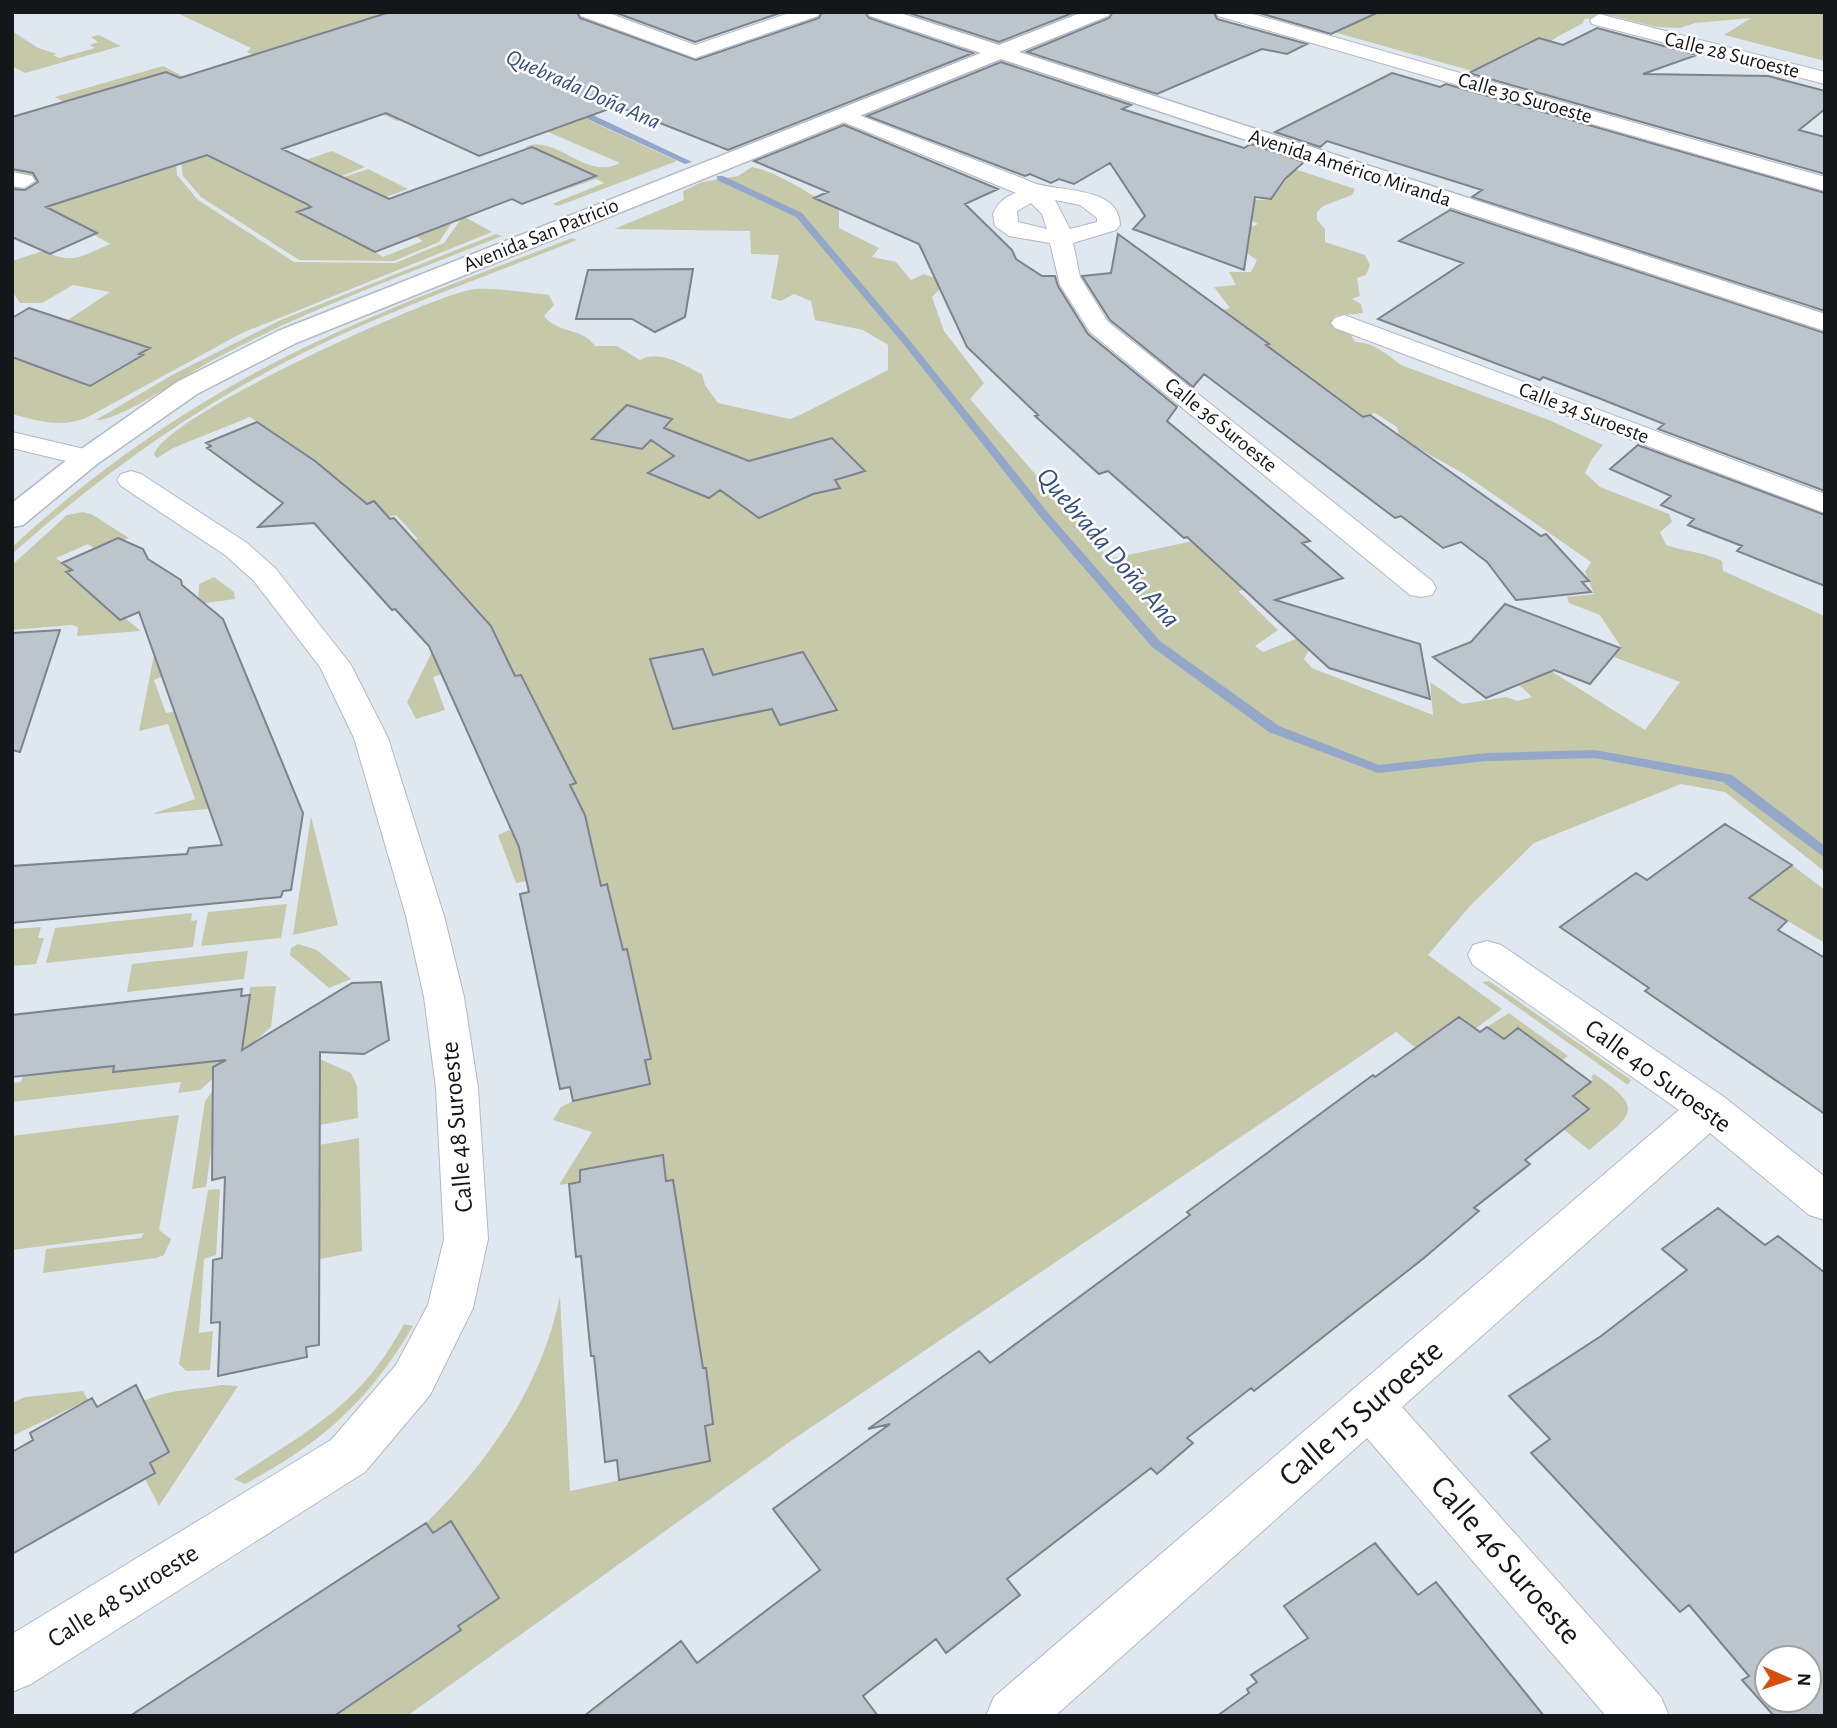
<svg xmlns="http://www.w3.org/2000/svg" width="1837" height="1728" font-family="'Alegreya Sans',sans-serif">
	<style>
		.green { fill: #c6c8aa }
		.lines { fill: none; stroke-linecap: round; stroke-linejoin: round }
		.stream { fill: #94a7c8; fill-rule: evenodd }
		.building { fill: #bcc4cd; stroke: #7c838c; stroke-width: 2; fill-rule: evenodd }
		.street-casing { stroke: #b1b9c2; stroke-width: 2 }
		.secondary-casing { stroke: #b1b9c2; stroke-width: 3 }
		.street { fill: #fff; fill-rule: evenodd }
		.secondary { fill: #fff; fill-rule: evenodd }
		.labels { text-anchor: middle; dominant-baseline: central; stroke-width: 5; stroke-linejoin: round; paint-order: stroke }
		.far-street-label { font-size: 21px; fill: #14171a; stroke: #fff }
		.far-water-label { font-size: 23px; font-style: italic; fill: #364f7d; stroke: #fff }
		.street-label { font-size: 26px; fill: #14171a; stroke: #fff }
		.water-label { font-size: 28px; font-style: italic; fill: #364f7d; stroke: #fff }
		.near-street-label { font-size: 32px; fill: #14171a; stroke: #fff }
	</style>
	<rect width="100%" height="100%" fill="#dfe8f1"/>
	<path class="green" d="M175,12H408L571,112L677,161L558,206L552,204L604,183L596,179L540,198L595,177L526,149L527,146C559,136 586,181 620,163L467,97L397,121L247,52L251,48Z
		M1263,12L1349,26L1380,12H1825V61L1724,35L1751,18L1695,23L1680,28L1656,27L1613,16L1584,19L1583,23L1557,37L1497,78Z
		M12,31L38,48L57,54L53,55L59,58L95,48L90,45L98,42L91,37L99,35L121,46L25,73L12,66Z
		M163,66L186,78L149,76L113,88L311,207L298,213L328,225L324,227L353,242L358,240L383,257L423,241L415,236L456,217L439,242L394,261L299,260L201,197L183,176L180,156L107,126L55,97Z
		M12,127L176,161L177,175L198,200L294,262L395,263L444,243L463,216L492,232L242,333L86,418C60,428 38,421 12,414V357L110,292L73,285L42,303H20L12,291V261L43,251C76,265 78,257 110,244L93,234L12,203V186L27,189L42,180L12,170Z
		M332,151L365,167L323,183L288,166Z
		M752,167C785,174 809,196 839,209V228L879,248L872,257L896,262L911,280L924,274L941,280L940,289L932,297L944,331L984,383L970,399L1109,559L1207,538L1257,586L1238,591L1278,630L1255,646L1263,652L1321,629L1304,659L1312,668L1433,715L1430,682L1462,704L1506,697L1518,701L1532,697L1518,684L1497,637L1645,730L1680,682L1614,657L1621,647L1600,615L1569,603L1567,597L1594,594L1585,572L1591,562L1464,474L1400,438L1397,427L1375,413L1362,417L1281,356L1245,354L1268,343L1238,321L1229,323L1218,311L1230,308L1214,287L1236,285L1229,272H1251L1257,260L1242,250L1248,244L1251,227L1258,224L1243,215L1245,201L1271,199L1295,169L1355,189L1352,195L1323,206L1317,212V220L1325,229V242L1365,255L1370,265L1366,275L1357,278L1360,296L1352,299L1361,304L1363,313L1335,316L1332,321L1348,331L1355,342C1375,343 1385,353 1401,365L1549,420L1603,445L1592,459L1585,473L1600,487L1669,514L1672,522L1660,532L1666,545C1686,552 1704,552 1722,561L1723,571L1825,616V872L1725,792L1681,784L1534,843L1470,906L1428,955L1502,1009L1475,1029L1459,1017L1416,1048L1396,1032L788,1443L407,1716H334L396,1666L400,1672L460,1630L458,1626L499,1598L451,1522L433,1533L426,1523C490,1460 542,1385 560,1296L570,1491L710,1461L705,1426L706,1368L697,1369L696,1320L688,1268L680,1269L673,1180L666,1181L663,1155L580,1170V1182L559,1185L592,1132L553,1120L561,1107L573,1101L650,1084L645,1060L651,1059L627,950L617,951L616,919L607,885L601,886L597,867L516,883L498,835L509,830L512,834L584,813L570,785L576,783L521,675L515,676L504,653L433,677L445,710L416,719L407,702L462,592L412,542L418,539L396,515L388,517L373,502L323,519L335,477L250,417L173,448L157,458L154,454C169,414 420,301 469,290C485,286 529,293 549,295L554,305L544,316C558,334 582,327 595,346H617L640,360C660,349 683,365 702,374L705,385L718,403L790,419L800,415L888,370V345L863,330L815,320L811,301L794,294L781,301L771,298L779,255L751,254L750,231L614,229L684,200L683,191L702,182L738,176Z
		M368,169L408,189L369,203L341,178Z
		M496,234L502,236C405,275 305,310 213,360C188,373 119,422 96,420L172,375L281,320Z
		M572,238L577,240C490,275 400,306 315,347C204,401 104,472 12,554V547C102,464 205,394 316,342C399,303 487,271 572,238Z
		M83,512L93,515L129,538L95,549L88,544L56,558L72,570L65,573L83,588L89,586L102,604L119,620L125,618L141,631L77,636L78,627L72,625L12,630V565L67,515Z
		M214,577L234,592L235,599L198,604L199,584Z
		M158,635L165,675L154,680L166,713L178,711L220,808L152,814L195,799L168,724L139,731Z
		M311,816L338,925L293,935Z
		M1792,865L1825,890V943L1749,898Z
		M287,904L281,938L201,946L208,912Z
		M192,913L191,921L197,920L193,947L46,963L55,928Z
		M41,927L38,938H44L36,964L12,966V929Z
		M298,944L317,950L351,979L329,988L290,955L291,948Z
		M248,951L244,979L127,992L132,964Z
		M1489,981L1631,1080L1628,1085L1482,982Z
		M276,986L271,1027L200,1090L178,1093L181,1082L12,1102V1083L21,1082L23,1076L114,1066L113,1072L186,1064L241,1052L250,987Z
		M1509,1013L1568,1056L1562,1061L1519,1028L1504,1039L1487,1027Z
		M304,1060H322L351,1073L357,1086L358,1118L320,1125V1071L215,1122L206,1187L192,1189L205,1101L222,1079Z
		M1594,1074C1648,1110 1631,1115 1589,1150L1563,1129L1589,1109L1573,1096L1593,1080L1591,1077Z
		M179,1115L159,1230L171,1239L164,1255L156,1258L43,1273L46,1249L141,1238L144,1233L12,1250V1136Z
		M359,1138L362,1251L320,1259L319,1145Z
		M220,1189L216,1255L204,1259L199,1333L213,1331L210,1370L186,1371L179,1364L208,1190Z
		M404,1324L413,1326C368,1402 323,1442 245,1484L234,1479C308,1431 361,1405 404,1324Z
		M222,1385L238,1386L159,1506L145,1479L154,1472L150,1463L169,1452L144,1401C169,1389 194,1390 222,1385Z
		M83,1391L88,1400L12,1436V1403L25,1397Z"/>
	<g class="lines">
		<path class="stream" d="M570,107H576L692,162L685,164L570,111Z
			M717,176H723L802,213L911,342L1049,514L1160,641L1279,726L1379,765L1487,753L1595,750L1727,774L1732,775L1825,846V858L1723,782L1595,758L1487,761L1378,773L1269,732L1152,647L1041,518L905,346L796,217L717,180Z"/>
	</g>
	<path class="building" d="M390,12H577L580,18L696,60L819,18L822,12H865L869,18L973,53L728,150L617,106L479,156L386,113L282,149L389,199L532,147L596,176L522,204L512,199L375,252L297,212L311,207L305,203L207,155L46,207L97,233L50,254L12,237V189L25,190L38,182L33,173L12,169V117L166,72L180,78Z
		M614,12H783L695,42Z
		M906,12H1075L999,42Z
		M1113,12H1214L1217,19L1307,44L1287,54L1262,49L1157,94L1027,52L1109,18Z
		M1256,12H1379L1331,34Z
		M1597,28L1697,55L1643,74L1768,76L1825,91V109L1799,130L1825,137V174L1469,73L1539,38L1563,45Z
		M1001,62L1131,105L1122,109L1244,148L1251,144L1304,162L1285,179L1271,199L1255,197L1244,270L1133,229L1145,216L1110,163L1074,184L1059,179L1051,183L1030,174L1025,176L867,116Z
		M1392,73L1440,87L1446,84L1825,193V311L1472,197L1482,190L1327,141L1320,147L1275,132Z
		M844,125L998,189L965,204L1012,250L1016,259L1042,276H1055L1058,286L1088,334L1177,407L1167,421L1310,541L1302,543L1343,578L1275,600L1420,644L1430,699L1329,668L1187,537L1184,538L1108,471L1099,474L1035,416L1038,415L967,347L919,244L814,198L828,192L754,161Z
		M1450,210L1825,333V491L1658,429L1664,424L1601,399L1543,377L1540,380L1378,319L1463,263L1399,241Z
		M1118,234L1269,344L1266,345L1363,417L1370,415L1541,536L1546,534L1589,581L1582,582L1591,592L1516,600L1487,562L1461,542L1443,548L1401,516L1395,518L1204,374L1193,387L1110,320L1082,276L1111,273Z
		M693,269L685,317L655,332L632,319H576L588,270Z
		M29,308L150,348L139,354L143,355L90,386L12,357V318Z
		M627,405L672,419L664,428L749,461L832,438L865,471L835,480L840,488L813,494L759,518L720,490L709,498L648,473L674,456L651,440L642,449L592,439Z
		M257,422L315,461L367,504L374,501L390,519L394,518L491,626L515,676L521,675L576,783L570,785L585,815L601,886L607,884L623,950L627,949L651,1059L645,1060L650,1084L573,1101L570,1087L560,1089L520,894L529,892L519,847L429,646L395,609L392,610L314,523L258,527L283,503L207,448L211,446L206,443Z
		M1638,445L1825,515V586L1737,551L1742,546L1688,525L1694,519L1661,505L1671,496L1610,469Z
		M118,538L143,549L148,559L181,580L182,585L223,619L303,813L291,890L283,891L281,897L12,923V866L187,854L189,848L222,845L139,612L120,620L66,572L72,570L62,563Z
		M1505,604L1620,648L1590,684L1554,670L1486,698L1433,657L1471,642Z
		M60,630L20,752L12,750V633Z
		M703,649L713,675L803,652L837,710L780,725L772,709L673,729L650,659Z
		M1725,824L1792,865L1749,898L1787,921L1778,930L1825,958V1114L1645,991L1649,988L1560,927L1636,873L1647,880Z
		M381,982L389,1040L364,1054L320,1052L319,1345L306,1347L307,1357L218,1376L220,1322L211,1323L213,1260L222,1258L225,1177L212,1180L213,1067L226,1060L113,1072L114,1066L12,1077V1015L242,989L241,996L250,995L242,1050L352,983Z
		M1459,1017L1480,1032L1487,1027L1504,1039L1518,1028L1591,1082L1573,1096L1589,1109L1525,1160L1530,1164L1474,1208L1479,1211L1424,1258L1254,1391L1251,1388L1187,1438L1193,1443L1157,1474L1151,1468L1007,1579L1020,1595L946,1653L936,1639L863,1696L878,1716H584L681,1641L697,1663L820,1570L773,1509L890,1424L868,1429L979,1351L990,1363L1190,1215L1187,1212L1373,1075L1375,1077Z
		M663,1155L666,1181L673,1180L703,1368H706L713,1424L705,1426L710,1461L619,1480L617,1460L605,1462L594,1356H591L581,1256L576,1257L569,1184L580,1182V1170Z
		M1718,1208L1765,1245L1778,1236L1825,1273V1716H1774L1742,1680L1749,1676L1689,1605L1680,1612L1531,1453L1550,1439L1509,1396L1601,1336L1687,1270L1662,1249ZM1767,1658H1809V1700H1767Z
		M136,1385L169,1452L150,1463L155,1473L12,1554V1452L33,1440L30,1433L92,1398L97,1407Z
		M451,1521L499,1598L458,1626L461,1630L334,1716H130L426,1523L433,1533Z
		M1375,1543L1418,1595L1436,1582L1544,1716H1217L1249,1693L1247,1689L1257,1682L1251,1675L1308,1638L1284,1606Z"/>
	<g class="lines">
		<defs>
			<path id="street" d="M579,12H606L695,45L792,12H820L818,16L695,58L581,16Z
				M1216,12H1246L1825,177V191L1218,16Z
				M1599,14L1825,72V84L1592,24L1590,20Z
				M843,109L1027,180C1049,194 1119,182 1120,225L1116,230L1073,243L1080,277L1108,322L1432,581L1436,588L1432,595L1421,597L1410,595L1090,332L1060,285L1050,243L1009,236L995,226L993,214C998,203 1004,197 1016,193L836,119L833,115L836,111ZM1055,200L1080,205L1097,218V222L1070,229ZM1031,203L1042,214L1047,229L1018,222L1017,211Z
				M12,172L32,176L35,181L24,188L12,186Z
				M1344,315L1825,494V513L1335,328L1331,323L1335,318Z
				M12,432L97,452L101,458L97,464L87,466L12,448Z
				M131,471L141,474L247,543L276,569L351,665L388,738L444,916L464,997L478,1088L488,1239L473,1308L430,1395L365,1472L31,1684L12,1692V1634L331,1440L396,1365L428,1305L444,1239L436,1088L424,997L406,916L354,738L320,667L254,581L225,555L121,486L117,480L121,474Z
				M1487,941L1501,945L1724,1097L1825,1177V1220L1809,1215L1710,1133L1402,1407L1661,1697L1669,1716H1606L1367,1438L1055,1716H986L994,1697L1679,1110L1473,965L1468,955L1473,945Z"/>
			<path id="secondary" d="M867,12H897L999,45L1083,12H1111L1108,16L1019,52L1825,314V331L1001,59L296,343L197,394L97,464L23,525L12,527V503L77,452L177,382L278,331L981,53L870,16Z"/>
		</defs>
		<use href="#street" class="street-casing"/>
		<use href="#secondary" class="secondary-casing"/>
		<use href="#street" class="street"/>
		<use href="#secondary" class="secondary"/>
	</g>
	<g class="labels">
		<g class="far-street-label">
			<text transform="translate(1732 55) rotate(14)">Calle 28 Suroeste</text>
			<text transform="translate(1525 98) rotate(16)">Calle 30 Suroeste</text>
			<text transform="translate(1350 168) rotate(18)">Avenida Américo Miranda</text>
			<text transform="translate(541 235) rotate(-22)">Avenida San Patricio</text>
			<text transform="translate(1584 413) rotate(21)">Calle 34 Suroeste</text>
			<text transform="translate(1221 425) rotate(39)">Calle 36 Suroeste</text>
		</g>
		<g class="far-water-label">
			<text transform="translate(583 90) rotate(24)">Quebrada Doña Ana</text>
		</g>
		<g class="street-label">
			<text transform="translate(1658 1076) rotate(36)">Calle 40 Suroeste</text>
			<text transform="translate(457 1127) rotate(-95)">Calle 48 Suroeste</text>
			<text transform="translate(123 1596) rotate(-32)">Calle 48 Suroeste</text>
		</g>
		<g class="water-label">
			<text transform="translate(1108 548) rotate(49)">Quebrada Doña Ana</text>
		</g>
		<g class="near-street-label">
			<text transform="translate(1361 1413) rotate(-41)">Calle 15 Suroeste</text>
			<text transform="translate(1506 1560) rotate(49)">Calle 46 Suroeste</text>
		</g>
	</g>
	<rect width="1837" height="1728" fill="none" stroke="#14171a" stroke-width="28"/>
	<g transform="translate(1788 1679) rotate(92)"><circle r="33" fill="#ffffff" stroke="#a1a2a3" stroke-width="2"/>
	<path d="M0-5L12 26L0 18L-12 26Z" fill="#d44f0e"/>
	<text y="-10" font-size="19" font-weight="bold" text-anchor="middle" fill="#14171a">N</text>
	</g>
</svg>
